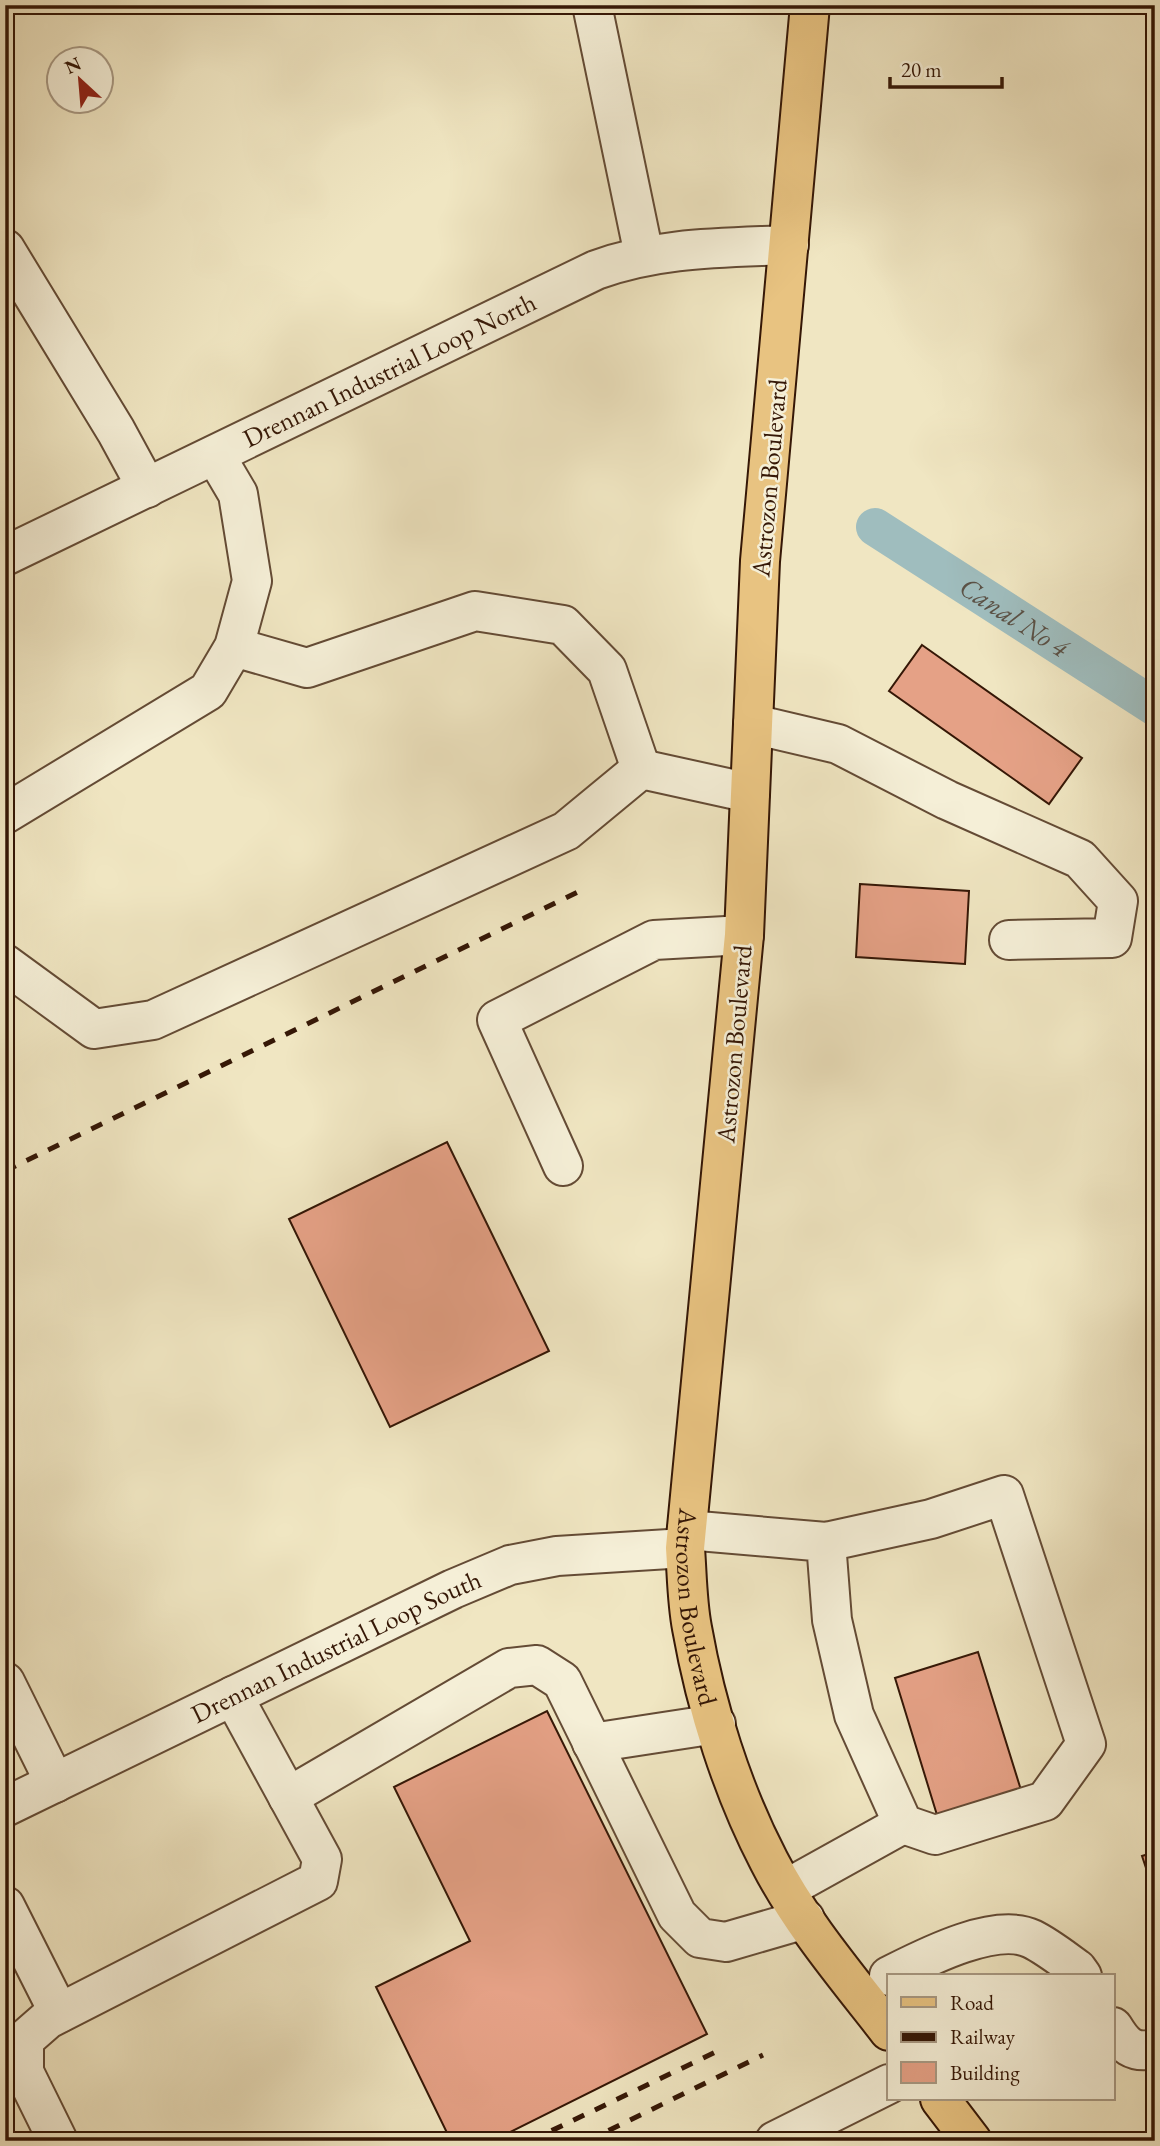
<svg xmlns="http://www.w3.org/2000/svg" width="1160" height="2146" font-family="'EB Garamond',serif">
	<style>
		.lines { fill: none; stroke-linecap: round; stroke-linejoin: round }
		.canal { stroke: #9fbdbe; stroke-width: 38 }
		.building { fill: #e5a186; stroke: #351706; stroke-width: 2 }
		.minor-casing { stroke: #644b35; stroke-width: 42 }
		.major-casing { stroke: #351706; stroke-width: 42 }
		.minor { stroke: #f5efd7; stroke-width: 38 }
		.major { stroke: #e8c381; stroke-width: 38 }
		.rail { stroke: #351706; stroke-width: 5; stroke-dasharray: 12 12; stroke-linecap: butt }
		.labels { text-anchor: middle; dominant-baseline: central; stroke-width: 5; stroke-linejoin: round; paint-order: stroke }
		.street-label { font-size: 26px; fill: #351706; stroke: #f5efd7 }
		.water-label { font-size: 28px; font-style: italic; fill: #5a5146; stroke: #f5efd7 }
	</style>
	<rect width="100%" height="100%" fill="#f0e6c2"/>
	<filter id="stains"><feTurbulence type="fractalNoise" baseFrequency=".00286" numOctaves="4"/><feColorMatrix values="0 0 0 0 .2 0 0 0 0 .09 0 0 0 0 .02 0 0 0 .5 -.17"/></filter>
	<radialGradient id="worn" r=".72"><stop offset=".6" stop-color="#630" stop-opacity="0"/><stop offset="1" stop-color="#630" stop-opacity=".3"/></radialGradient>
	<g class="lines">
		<path class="canal" id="s1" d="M875,527L1155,707"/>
	</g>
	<path class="building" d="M922,645L1082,758L1049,804L889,691Z
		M860,884L969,891L965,964L856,957Z
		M447,1142L549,1351L390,1427L289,1219Z
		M978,1652L1021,1790L937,1815L895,1678Z
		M547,1711L707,2034L492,2141H451L376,1987L470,1941L394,1787Z
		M1155,1852V1895L1142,1856Z"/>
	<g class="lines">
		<defs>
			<g id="minor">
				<path d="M592,5L644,255"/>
				<path d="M5,249L116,431L147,488"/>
				<path id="s2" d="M5,556L596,270C659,247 722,248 789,245"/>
				<path d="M234,647L307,668L475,611L563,625L607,670L641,769"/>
				<path d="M753,724L838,744L947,800L1080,859L1118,901L1112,938L1009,940"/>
				<path d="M5,814L208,691L234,647L252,581L238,494L215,455"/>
				<path d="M5,964L94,1029L153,1020L566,831L641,769L750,793"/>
				<path d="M563,1166L497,1020L654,940L744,935"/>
				<path d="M687,1530L826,1542L931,1519L1004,1495L1086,1744L1045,1801L935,1835L903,1824L854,1715L832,1620L826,1542"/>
				<path d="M5,1682L55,1783"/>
				<path d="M592,1743L716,1724"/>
				<path d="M288,1797L509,1668L537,1665L562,1681L677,1915L700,1938L726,1942L805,1919"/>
				<path id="s3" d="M5,1807L453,1589L510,1565L557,1556L685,1548"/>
				<path d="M786,1889L903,1824"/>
				<path d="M5,1906L59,2013"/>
				<path d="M889,1976C923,1959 995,1921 1032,1939C1048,1947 1063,1959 1077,1969L1082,1976"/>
				<path d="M1113,2027C1124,2045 1132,2054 1155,2049"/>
				<path d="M58,2141L24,2072V2040L48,2019L318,1881L322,1859L233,1696"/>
				<path d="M775,2141L889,2084"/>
			</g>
			<g id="major">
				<path id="s4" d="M810,5L760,561L744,935L685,1548C687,1575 687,1602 692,1628C706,1707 732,1790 769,1861C800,1922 847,1977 889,2031"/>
				<path d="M940,2099L972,2141"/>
			</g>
		</defs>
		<use href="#minor" class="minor-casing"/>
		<use href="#major" class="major-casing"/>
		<use href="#minor" class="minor"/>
		<use href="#major" class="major"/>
		<path class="rail" d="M5,1171L582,890
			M530,2141L722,2049
			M587,2141L763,2055"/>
	</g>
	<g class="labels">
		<g class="street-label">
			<text stroke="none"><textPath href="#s2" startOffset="427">Drennan Industrial Loop North</textPath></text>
			<text transform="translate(769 478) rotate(-85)">Astrozon Boulevard</text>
			<text transform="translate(734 1044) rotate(-85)">Astrozon Boulevard</text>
			<text stroke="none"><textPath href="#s4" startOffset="1608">Astrozon Boulevard</textPath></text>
			<text stroke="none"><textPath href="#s3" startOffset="368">Drennan Industrial Loop South</textPath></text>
		</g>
		<g class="water-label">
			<text stroke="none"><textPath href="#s1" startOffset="166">Canal No 4</textPath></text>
		</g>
	</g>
	<rect width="1160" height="2146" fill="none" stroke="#f0e6c2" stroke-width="28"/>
	<rect x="7" y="7" width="1146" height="2132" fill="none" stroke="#351706" stroke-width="3.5"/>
	<rect x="14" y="14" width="1132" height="2118" fill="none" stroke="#351706" stroke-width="2"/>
	<rect x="887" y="1974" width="228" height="126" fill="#f5efd7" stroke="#a89983" stroke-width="2"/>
	<rect x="901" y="1997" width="35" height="10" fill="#e8c381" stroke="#a89983" stroke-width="2"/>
	<text x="950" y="2010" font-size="21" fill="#351706">Road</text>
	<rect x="901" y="2032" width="35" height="10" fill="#351706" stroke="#a89983" stroke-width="2"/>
	<text x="950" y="2044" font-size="21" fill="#351706">Railway</text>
	<rect x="901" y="2062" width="35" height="21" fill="#e5a186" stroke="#a89983" stroke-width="2"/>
	<text x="950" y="2080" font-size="21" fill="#351706">Building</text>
	<g transform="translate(80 80) rotate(334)"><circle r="33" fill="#f5efd7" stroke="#a89983" stroke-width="2"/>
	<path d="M0-5L12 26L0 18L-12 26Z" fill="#8f2418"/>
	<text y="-10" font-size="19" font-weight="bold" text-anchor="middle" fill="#351706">N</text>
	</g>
	<path d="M890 77v10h112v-10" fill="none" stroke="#351706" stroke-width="3.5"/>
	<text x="901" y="77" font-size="21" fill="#351706" stroke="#f5efd7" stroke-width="5" paint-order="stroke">20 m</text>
	<rect width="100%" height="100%" filter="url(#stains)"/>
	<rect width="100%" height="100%" fill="url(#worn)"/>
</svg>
